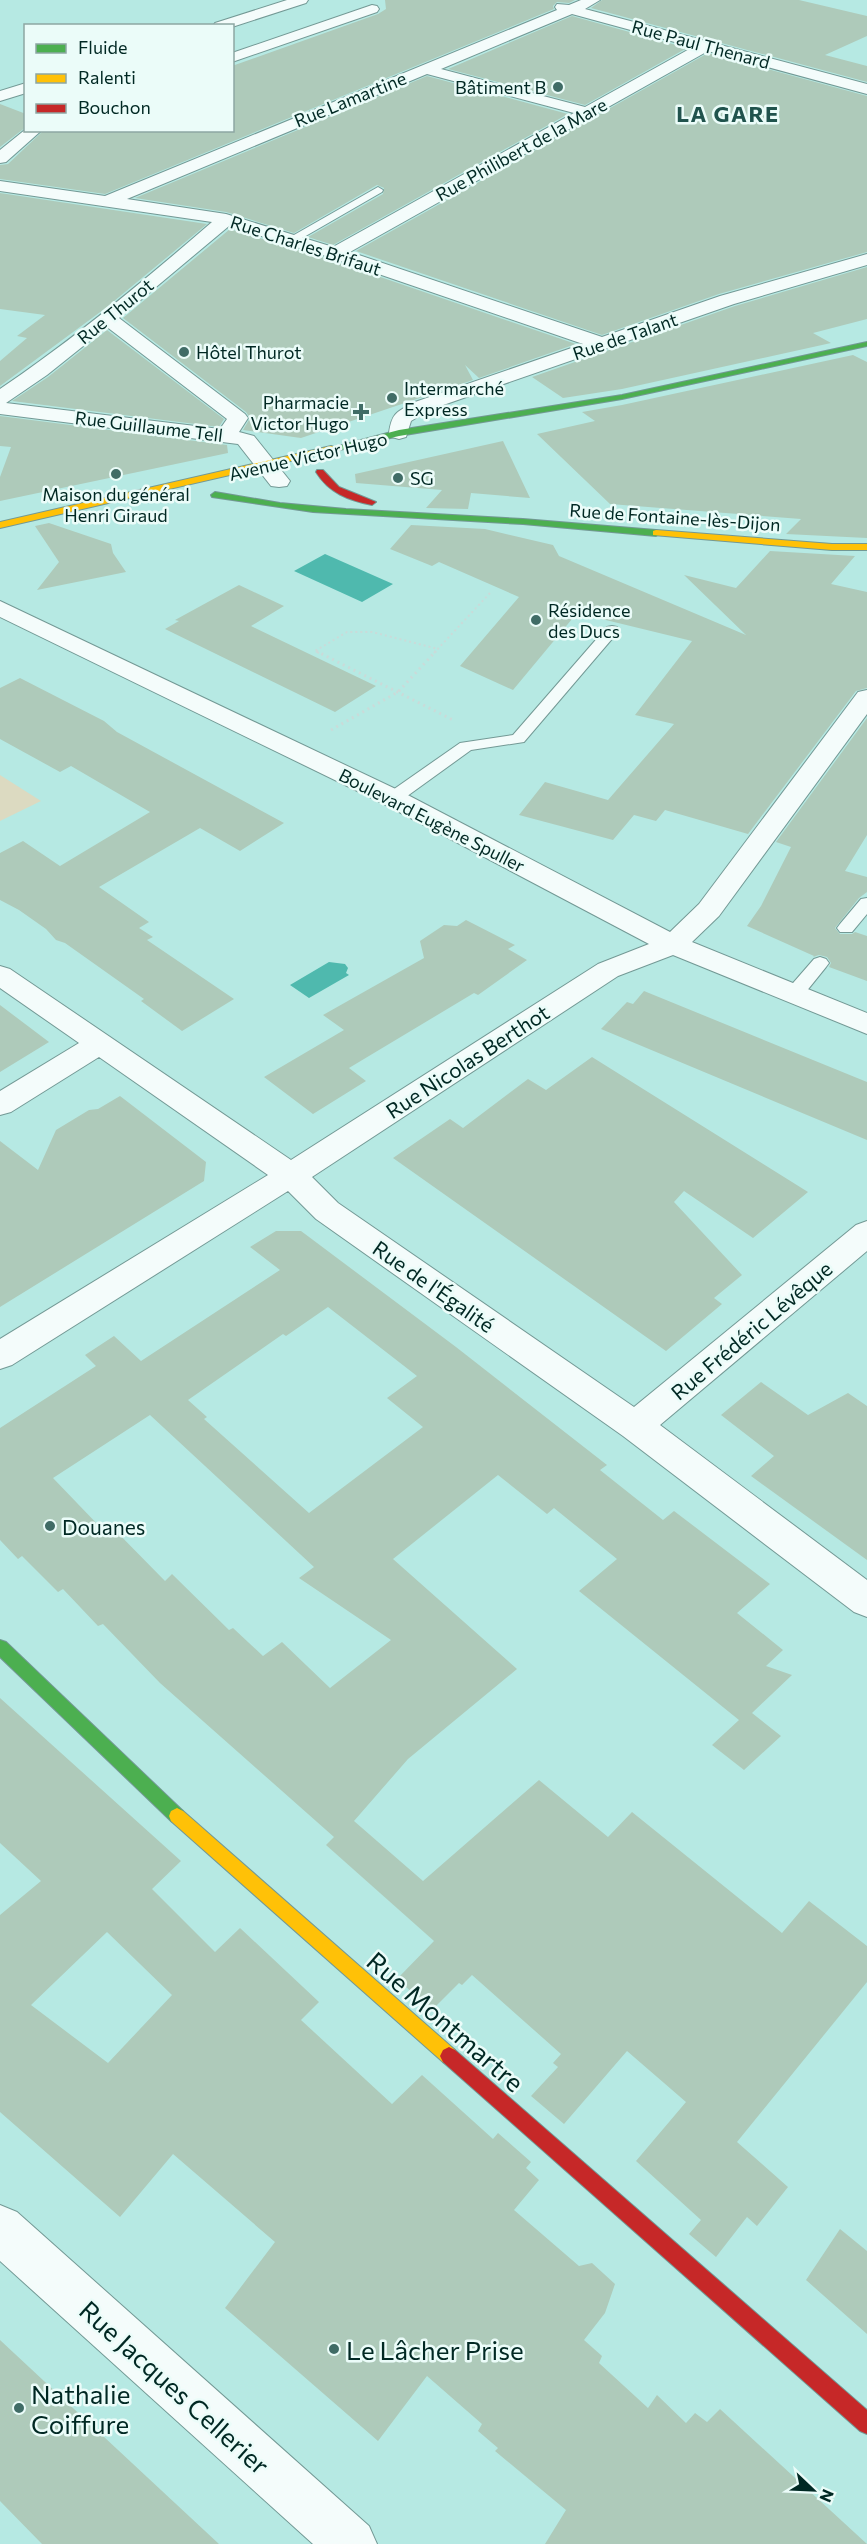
<svg xmlns="http://www.w3.org/2000/svg" width="867" height="2544" font-family="Commissioner,sans-serif">
	<style>
		.green { fill: #dcdac1 }
		.water { fill: #4fb9ae }
		.building { fill: #aecaba; fill-rule: evenodd }
		.lines { fill: none; stroke-linecap: round; stroke-linejoin: round }
		.lane-casing { stroke: #739995; stroke-width: 2 }
		.street-casing { stroke: #739995; stroke-width: 2 }
		.fast-casing { stroke: #739995; stroke-width: 2 }
		.slow-casing { stroke: #739995; stroke-width: 2 }
		.jam-casing { stroke: #739995; stroke-width: 2 }
		.path-far1 { stroke: #cadbd9; stroke-width: 2; stroke-dasharray: 2 3; stroke-linecap: butt }
		.path { stroke: #cadbd9; stroke-width: 3; stroke-dasharray: 2 4; stroke-linecap: butt }
		.lane { fill: #f4fcfb; fill-rule: evenodd }
		.street { fill: #f4fcfb; fill-rule: evenodd }
		.fast { fill: #4caf50; fill-rule: evenodd }
		.slow { fill: #ffc107; fill-rule: evenodd }
		.jam { fill: #c62828; fill-rule: evenodd }
		.poi-dot { fill: #406c66; stroke: #ebfcf9; stroke-width: 2 }
		.labels { text-anchor: middle; dominant-baseline: central; stroke-width: 5; stroke-linejoin: round; paint-order: stroke }
		.far-street-label { font-size: 18px; fill: #002823; stroke: #ebfcf9 }
		.far-poi-label { font-size: 18px; fill: #002823; stroke: #ebfcf9; text-anchor: start }
		.street-label { font-size: 21px; fill: #002823; stroke: #ebfcf9 }
		.poi-label { font-size: 21px; fill: #002823; stroke: #ebfcf9; text-anchor: start }
		.far-district-label { font-size: 22px; font-weight: bold; letter-spacing: 1.5px; fill: #20534d; stroke: #ebfcf9 }
		.near-street-label { font-size: 26px; fill: #002823; stroke: #ebfcf9 }
		.near-poi-label { font-size: 26px; fill: #002823; stroke: #ebfcf9; text-anchor: start }
	</style>
	<rect width="100%" height="100%" fill="#b6e9e3"/>
	<path class="green" d="M0,775L41,801L0,821Z"/>
	<path class="water" d="M325,554L393,584L362,602L294,571Z
		M329,962L345,964L348,968L346,973L349,975L309,998L290,985Z"/>
	<path class="building" d="M385,0H575L569,3L557,2L553,6L554,9L105,194L0,179V165L8,164L44,130H232V66L378,14L386,9Z
		M602,0H799L867,16V36L825,55L867,66V82L591,8Z
		M572,16L687,48L585,105L448,69Z
		M708,53L867,96V252L719,294L602,335L356,251Z
		M427,76L568,114L333,245L308,237L383,194L384,188L377,185L294,233L226,212L135,198Z
		M0,104L26,114V127L0,147Z
		M0,193L207,224L107,307L0,386V361L27,338L17,336L45,315L0,309Z
		M230,229L328,259L576,344L479,378L465,365L473,380L301,438L243,430L250,418L246,412L123,318Z
		M867,267V319L813,333L831,343L622,389L563,398L532,377L735,306Z
		M107,330L224,419L219,427L12,401L48,377Z
		M853,355L867,362V538L786,534L801,519L610,504L537,434L595,421L582,412L622,405Z
		M0,416L227,445L228,453L0,501V477L11,447L0,446Z
		M503,441L530,498L471,493L468,509L426,508L442,490L356,483L355,474Z
		M49,523L111,544L113,553L126,572L37,590L59,562L35,526Z
		M411,525L485,529L553,545L559,556L746,635L684,575L736,588L770,551L855,556L831,584L867,592V688L856,691L748,834L665,810L656,821L634,815L613,840L519,815L545,782L608,800L674,724L635,715L692,641L577,613L513,690L460,666L519,597L439,562L432,566L390,549Z
		M239,585L284,606L251,626L376,686L335,712L165,629L179,621L175,620Z
		M20,678L104,721L117,732L284,823L240,851L200,828L99,887L149,922L139,928L153,937L147,940L234,999L182,1031L141,1001L144,999L65,943L56,940L46,929L19,910L0,900V853L23,841L60,866L150,812L71,766L60,772L0,739V688Z
		M867,718V835L845,871L867,877V892L859,898L835,928L840,934H852L855,932L867,936V981L829,967L831,963L827,957L819,955L813,957L814,956L747,926L761,906L791,847L776,842Z
		M466,920L515,945L508,949L527,960L478,995L474,993L349,1068L366,1081L313,1114L264,1077L344,1030L323,1015L424,958L420,941L444,925L457,926Z
		M644,991L867,1082V1140L601,1029L627,1002L633,1004Z
		M0,1005L49,1042L0,1072Z
		M592,1057L808,1192L753,1238L684,1191L674,1202L742,1275L714,1298L722,1304L666,1351L393,1158L450,1119L463,1128L528,1079L546,1090Z
		M120,1096L206,1162L204,1181L0,1307V1141L38,1170L56,1130L89,1110L98,1109Z
		M276,1231H301L456,1347L607,1465L600,1470L663,1520L674,1511L770,1584L737,1613L783,1650L766,1666L792,1675L752,1713L781,1736L744,1770L712,1745L739,1720L579,1591L617,1559L554,1508L547,1514L498,1475L393,1559L517,1669L408,1759L354,1821L423,1881L539,1780L608,1837L632,1812L782,1933L809,1901L867,1946V1982L737,2142L788,2187L757,2226L747,2217L716,2257L689,2234L701,2220L636,2161L686,2102L627,2051L564,2124L531,2096L558,2067L553,2063L561,2054L472,1975L462,1985L459,1983L432,2010L397,1979L434,1941L326,1845L334,1837L160,1683L103,1624L98,1626L63,1589L58,1592L22,1556L18,1559L0,1540V1428L96,1366L85,1355L114,1336L141,1361L280,1270L250,1247ZM328,1307L417,1376L387,1398L423,1427L309,1513L204,1419L207,1417L188,1400L283,1334L286,1336ZM150,1415L314,1567L299,1578L391,1640L330,1688L282,1642L263,1656L233,1628L229,1630L172,1574L165,1581L109,1524L102,1529L53,1478Z
		M761,1382L808,1415L848,1393L867,1406V1560L751,1476L774,1456L721,1415Z
		M0,1698L181,1861L152,1889L215,1952L240,1928L319,2002L301,2020L392,2104L422,2075L493,2139L498,2133L531,2162L526,2168L539,2180L514,2210L579,2266L592,2263L615,2284L605,2313L584,2340L602,2356L599,2363L648,2408L657,2395L686,2423L695,2413L707,2422L720,2409L867,2544H545L566,2510L495,2451L498,2448L478,2431L482,2424L427,2376L378,2441L225,2308L275,2242L173,2154L120,2217L0,2112V1915L41,1881L0,1843ZM107,1932L172,1995L108,2063L31,2005Z
		M840,2229L867,2251V2334L806,2280Z
		M0,2340L147,2477L219,2544H42L0,2501Z"/>
	<g class="lines">
		<defs>
			<path id="lane" d="M378,187L383,190L382,192L297,241L293,242L287,239Z
				M612,626L617,627L619,630L617,633L524,742L471,750L399,802H387L385,798L387,794L460,743L513,735L607,627Z
				M867,898V914L852,932H840L837,928L840,924L861,899Z
				M820,957L826,959L829,963L826,967L801,998H787L785,994L787,990L814,959Z"/>
			<path id="street" d="M287,0H308L306,3L232,27L213,26L215,23Z
				M581,0H600L585,9L867,84V94L708,51L350,252L602,337L720,296L867,254V265L734,304L429,410L411,421L406,437L399,439L392,437L389,433C392,412 397,412 415,402L583,344L329,257L229,226L119,318L245,414L248,418L239,432L254,436L290,481L287,486L279,487L271,486L238,444L0,414V389C74,339 144,281 212,222L0,191V181L105,196L557,10L555,7L557,4L569,5ZM572,14L693,47L585,107L441,69ZM427,74L574,113L333,247L226,214L127,199ZM107,327L227,419L220,429L6,403L47,375Z
				M372,5L377,6L379,9L377,12L232,62V53Z
				M26,83V93L0,101V91Z
				M26,129L42,130L6,162L0,163V150Z
				M0,601L402,792L670,932L699,904L858,692L867,690V714L719,916L692,942L867,1013V1034L673,955L618,976L312,1177L338,1203L634,1407L856,1225L867,1221V1251L660,1425L867,1580V1617L854,1612L623,1436L316,1219L288,1191L12,1365L0,1369V1339L268,1175L99,1057L11,1112L0,1115V1091L79,1043L0,988V966L10,969L291,1160L598,964L649,944L384,804L0,617Z
				M0,2205L17,2212L369,2526L377,2544H313L0,2261Z"/>
			<path id="fast" d="M867,342V346L622,399L399,436L331,452L327,449L399,430L622,395Z
				M215,492L280,503L346,509L523,519L656,530L661,533L656,536L523,524L313,512L212,497L211,495Z
				M0,1640L6,1642L183,1811L185,1816L183,1821L177,1824L171,1821L0,1657Z"/>
			<path id="slow" d="M331,446L334,447V451L0,528V522Z
				M656,530L832,544H867V550H832L653,535V531Z
				M177,1808L183,1811L455,2050L458,2056L455,2062L449,2065L443,2062L171,1821L169,1816L171,1811Z"/>
			<path id="jam" d="M317,470H323L339,487L376,502L372,505C348,500 329,493 316,472Z
				M449,2047L455,2050L867,2410V2434L860,2431L443,2062L440,2056L443,2050Z"/>
		</defs>
		<use href="#lane" class="lane-casing"/>
		<use href="#street" class="street-casing"/>
		<use href="#fast" class="fast-casing"/>
		<use href="#slow" class="slow-casing"/>
		<use href="#jam" class="jam-casing"/>
		<path class="path-far1" d="M319,653L315,651L347,632H372L438,649
			M434,653L490,593"/>
		<path class="path" d="M316,651L453,720
			M331,730L398,692L436,651"/>
		<use href="#lane" class="lane"/>
		<use href="#street" class="street"/>
		<use href="#fast" class="fast"/>
		<use href="#slow" class="slow"/>
		<use href="#jam" class="jam"/>
	</g>
	<g class="poi-dot">
		<circle cx="558" cy="87" r="6"/>
		<circle cx="184" cy="352" r="6"/>
		<circle cx="392" cy="398" r="6"/>
		<path d="M358 403h6v6h6v6h-6v6h-6v-6h-6v-6h6z"/>
		<circle cx="116" cy="474" r="6"/>
		<circle cx="398" cy="478" r="6"/>
		<circle cx="536" cy="620" r="6"/>
		<circle cx="50" cy="1526" r="6"/>
		<circle cx="334" cy="2349" r="6"/>
		<circle cx="19" cy="2408" r="6"/>
	</g>
	<g class="labels">
		<g class="far-street-label">
			<text transform="translate(701 44) rotate(15)">Rue Paul Thenard</text>
			<text transform="translate(350 99) rotate(-22)">Rue Lamartine</text>
			<text transform="translate(521 149) rotate(-29)">Rue Philibert de la Mare</text>
			<text transform="translate(306 245) rotate(18)">Rue Charles Brifaut</text>
			<text transform="translate(115 311) rotate(-39)">Rue Thurot</text>
			<text transform="translate(625 336) rotate(-19)">Rue de Talant</text>
			<text transform="translate(149 426) rotate(7)">Rue Guillaume Tell</text>
			<text transform="translate(308 456) rotate(-13)">Avenue Victor Hugo</text>
			<text transform="translate(675 517) rotate(4)">Rue de Fontaine-lès-Dijon</text>
			<text transform="translate(432 820) rotate(27)">Boulevard Eugène Spuller</text>
		</g>
		<g class="far-poi-label">
			<text x="546" y="87" text-anchor="end">Bâtiment B</text>
			<text x="196" y="352">Hôtel Thurot</text>
			<text x="404" y="388">Intermarché<tspan x="404" dy="21">Express</tspan></text>
			<text x="349" y="402" text-anchor="end">Pharmacie<tspan x="349" dy="21">Victor Hugo</tspan></text>
			<text x="410" y="478">SG</text>
			<text x="116" y="494" text-anchor="middle">Maison du général<tspan x="116" dy="21">Henri Giraud</tspan></text>
			<text x="548" y="610">Résidence<tspan x="548" dy="21">des Ducs</tspan></text>
		</g>
		<g class="street-label">
			<text transform="translate(467 1061) rotate(-33)">Rue Nicolas Berthot</text>
			<text transform="translate(434 1286) rotate(35)">Rue de l'Égalité</text>
			<text transform="translate(751 1330) rotate(-40)">Rue Frédéric Lévêque</text>
		</g>
		<g class="poi-label">
			<text x="62" y="1526">Douanes</text>
		</g>
		<g class="far-district-label">
			<text x="728" y="113">LA GARE</text>
		</g>
		<g class="near-street-label">
			<text transform="translate(446 2021) rotate(41)">Rue Montmartre</text>
			<text transform="translate(175 2387) rotate(42)">Rue Jacques Cellerier</text>
		</g>
		<g class="near-poi-label">
			<text x="346" y="2349">Le Lâcher Prise</text>
			<text x="31" y="2393">Nathalie<tspan x="31" dy="30">Coiffure</tspan></text>
		</g>
	</g>
	<rect x="24" y="24" width="210" height="108" fill="#ebfcf9" stroke="#8da7a3" stroke-width="1.5"/>
	<rect x="36" y="44" width="30" height="9" fill="#4caf50" stroke="#8da7a3" stroke-width="1.5"/>
	<text x="78" y="54" font-size="18" fill="#002823">Fluide</text>
	<rect x="36" y="74" width="30" height="9" fill="#ffc107" stroke="#8da7a3" stroke-width="1.5"/>
	<text x="78" y="84" font-size="18" fill="#002823">Ralenti</text>
	<rect x="36" y="104" width="30" height="9" fill="#c62828" stroke="#8da7a3" stroke-width="1.5"/>
	<text x="78" y="114" font-size="18" fill="#002823">Bouchon</text>
	<g transform="translate(813 2490) rotate(113)" stroke="#ebfcf9" stroke-width="4.5" paint-order="stroke">
	<path d="M0-4.5L10 22L0 15L-10 22Z" fill="#002823"/>
	<text y="-9" font-size="16" font-weight="bold" text-anchor="middle" fill="#002823">N</text>
	</g>
</svg>
